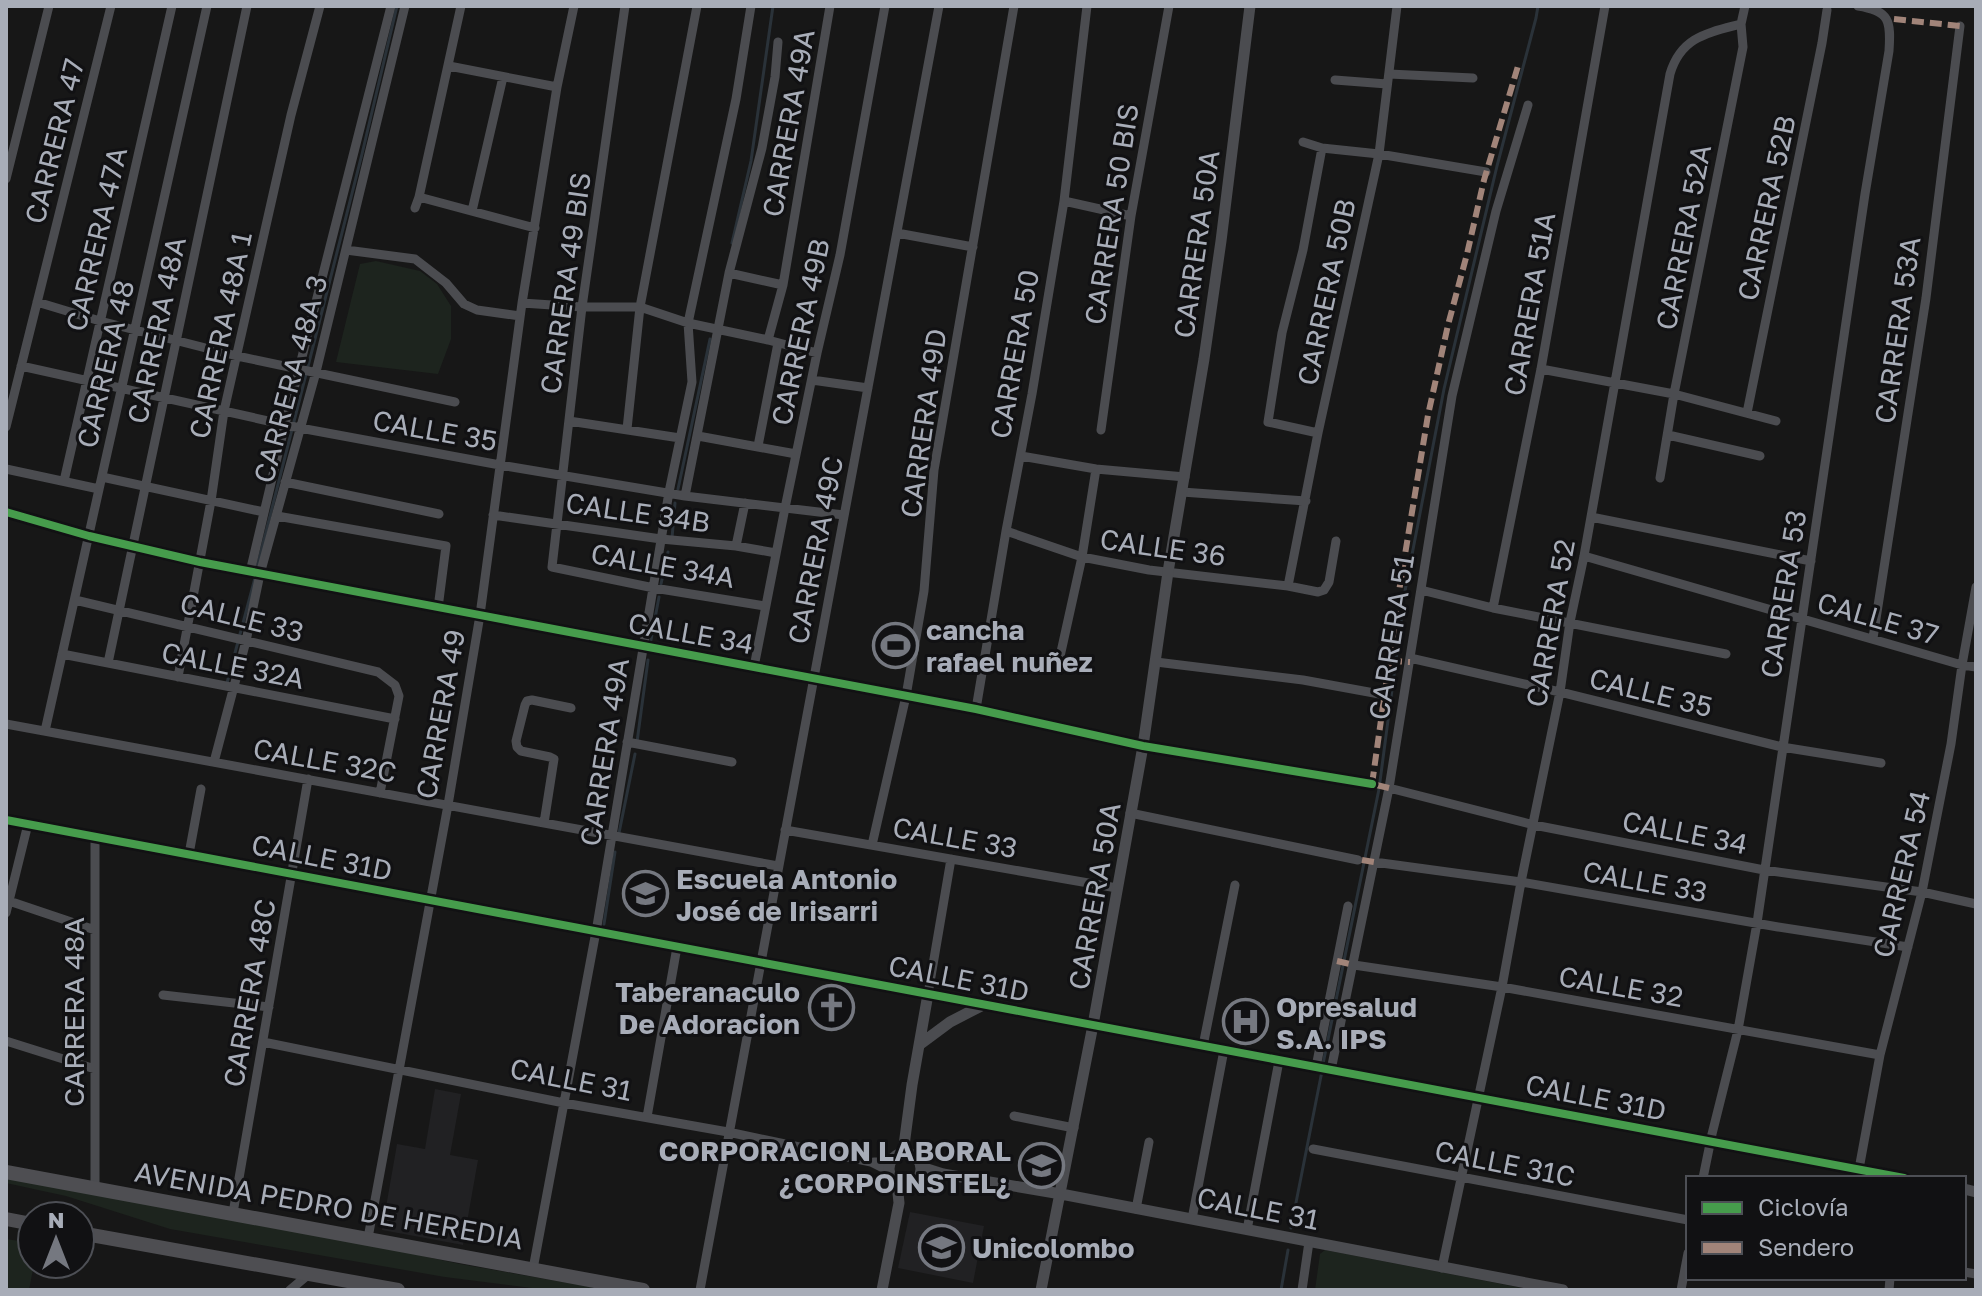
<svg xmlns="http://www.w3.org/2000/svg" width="1982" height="1296" font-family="'Golos Text',sans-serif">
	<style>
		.built { fill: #212123 }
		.green { fill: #1d241e }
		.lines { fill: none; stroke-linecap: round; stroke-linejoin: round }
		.stream { stroke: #2a3239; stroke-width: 3 }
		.minor { stroke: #4b4c50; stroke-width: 9 }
		.tertiary { stroke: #4b4c50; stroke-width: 11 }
		.trunk { stroke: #4e4e52; stroke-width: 14 }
		.quiet { stroke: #a18479; stroke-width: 6; stroke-dasharray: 12 6; stroke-linecap: butt }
		.cycleway-casing { stroke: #111113; stroke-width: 13 }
		.cycleway { stroke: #469c4c; stroke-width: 8 }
		.labels { text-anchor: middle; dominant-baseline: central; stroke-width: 6; stroke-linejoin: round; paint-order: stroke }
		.street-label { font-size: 28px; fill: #a8adb8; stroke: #111113 }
		.poi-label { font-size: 28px; font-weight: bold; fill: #a8adb8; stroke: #111113; text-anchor: start }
	</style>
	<rect width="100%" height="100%" fill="#171717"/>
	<path class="built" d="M435,1089L461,1094L450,1155L478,1160L463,1245L382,1230L397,1144L425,1149Z
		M910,1212L984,1226L973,1283L898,1268Z"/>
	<path class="green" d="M376,261L420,271L437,284L451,306V339L438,374L336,362L360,264Z
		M881,633L912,638L908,657L878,652Z
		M6,1177L357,1242L460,1264L608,1290H548L445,1277L170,1229L66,1196L6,1183Z
		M6,1239L32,1243V1264H34L29,1290H6Z
		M1325,1250L1533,1290H1315L1320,1254Z"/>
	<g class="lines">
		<path class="stream" d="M732,243L751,161L773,6
			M678,489L710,339
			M672,538L675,503
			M256,571L362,154L397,6
			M661,584L668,552
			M650,645L659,597
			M227,683L255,578
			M637,742L648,660
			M619,833L635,754
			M604,924L615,852
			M1323,1064L1379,789L1405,591L1444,389L1497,166L1536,18L1538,6
			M1291,1228L1322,1071
			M1281,1290L1288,1250"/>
		<path class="minor" d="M625,6L582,307L552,567L654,588L765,606
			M449,66L557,87
			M1389,74L1473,78
			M1335,80L1387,84
			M1303,142L1322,148L1379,154L1486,172
			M6,179L49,6
			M419,197L535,228
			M1064,201L1131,216
			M415,208L419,197L461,6
			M472,211L503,77
			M897,233L973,247
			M346,250L415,259L446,283L464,304L477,310L520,316
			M729,273L783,285
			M37,302L100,321L237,356L455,402
			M522,303L582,307H640L688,323L768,340L817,353
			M768,340L783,285L830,6
			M21,366L300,428L500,465L685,496L844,515
			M1541,369L1674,394L1776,421
			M812,380L868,388
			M1747,413L1822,43L1827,10
			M569,421L680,438
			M6,427L111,6
			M627,429L640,307L697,6
			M1101,430L1131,216L1169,6
			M1318,433L1268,422L1282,333L1303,250L1322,148
			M1668,435L1760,456
			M698,436L796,454
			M758,446L778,343
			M1021,456L1096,469L1185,477
			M6,469L99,489
			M102,477L264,512
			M1660,478L1674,394L1743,47L1741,24L1745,6
			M64,481L172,6
			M285,482L439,514
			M1182,492L1306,501
			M685,496L729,273L762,148L775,77L778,42
			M6,512L89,536L200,562L976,709L1143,746L1372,784
			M493,515L661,539L736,546L776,553
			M277,516L446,546L438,608
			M1591,517L1811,561
			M1006,531L1082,557L1149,570L1288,586L1318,592L1324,590L1329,582L1336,541
			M736,546L745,503
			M1584,556L1962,665L1976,667
			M250,572L285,424L391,6
			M1288,586L1318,433L1379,154L1397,6
			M1421,590L1493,608L1726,654
			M75,600L378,672L395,685L399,696L380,793
			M1493,608L1541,369L1605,6
			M1873,638L1926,298L1960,26
			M62,654L395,719
			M1410,658L1560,692L1782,747L1881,763
			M1156,662L1303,680L1385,695
			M108,663L247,6
			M754,667L785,508L817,353L840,255L885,6
			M1057,670L1082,557L1096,469
			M178,677L211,501L224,411L291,115L320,6
			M976,709L1006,531L1032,394L1064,201L1087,6
			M6,724L778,866
			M45,731L207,6
			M627,742L732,762
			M214,762L246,641L260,574L316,372L405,6
			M1389,788L1534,825L1764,870L1922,892L1976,904
			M1130,813L1358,860
			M544,823L554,759L550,757L521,751L517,747L516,741L525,705L527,701L532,700L571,708
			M785,830L1117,888
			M872,845L906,696L924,591L934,470L1014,6
			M189,854L201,789
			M1374,862L1521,882L1778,927L1908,947
			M6,900L95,930
			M6,913L28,824
			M1354,965L1502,987L1880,1055
			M928,994L951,859
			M163,995L269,1007
			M6,1041L95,1069
			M263,1042L564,1103L728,1132L871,1162L889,1171
			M1203,1046L1235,885
			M1316,1067L1348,906
			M1331,1070L1389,788L1452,396L1496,211L1528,105
			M1014,1116L1074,1128
			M647,1117L677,947
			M1313,1149L1688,1220
			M874,1162H891
			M1859,1169L1880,1055L1922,892L1951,744L1962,665L1976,587
			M1703,1178L1712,1134L1738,1030L1757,923L1865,194L1889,51C1891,21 1890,11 1858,6
			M95,1188V837
			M1136,1209L1149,1142
			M233,1213L308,779
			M1192,1219L1224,1050
			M1247,1230L1279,1061
			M368,1238L448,805L480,615L522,303L557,87L574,6
			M1442,1268L1502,987L1521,882L1560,692L1570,622L1584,556L1670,74C1681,37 1707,33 1741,24
			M533,1269L597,926L669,492L692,382L688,323L736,99L751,6
			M1964,1272L1976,1274
			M290,1290L309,1274
			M700,1290L939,6
			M1302,1290L1309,1242
			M1681,1290L1688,1253
			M1889,1290L1890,1278"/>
		<path class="tertiary" d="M6,820L1904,1178
			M919,1045L950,1022L983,1005
			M903,1153L912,1085L928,994
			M889 1169a16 16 0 1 1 32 0a16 16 0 1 1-32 0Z
			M921,1167L943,1174L1061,1194L1563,1290
			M1964,1189L1976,1192
			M882,1290L899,1203L897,1183
			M1041,1290L1093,1025L1143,746L1168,572L1204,359L1221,241L1250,6"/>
		<path class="trunk" d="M6,1172L643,1290
			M6,1219L32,1224
			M80,1233L398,1290"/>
		<path class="quiet" d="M1894,19L1960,26
			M1390,661L1410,662
			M1389,788L1372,784L1400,585L1428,415L1448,325L1467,254L1484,180L1518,66
			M1362,860L1374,862
			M1337,961L1354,965"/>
		<defs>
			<path id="cycleway" d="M6,512L89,536L200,562L976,709L1143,746L1372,784
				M6,820L1904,1178"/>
		</defs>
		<use href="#cycleway" class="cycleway-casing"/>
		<use href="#cycleway" class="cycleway"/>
	</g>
	<defs>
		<symbol id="stadium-ring" viewBox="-11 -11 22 22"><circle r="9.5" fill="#111113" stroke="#757880" stroke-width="1.5"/><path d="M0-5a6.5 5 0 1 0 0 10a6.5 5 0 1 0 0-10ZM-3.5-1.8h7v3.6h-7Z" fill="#757880"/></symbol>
		<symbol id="school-ring" viewBox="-11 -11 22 22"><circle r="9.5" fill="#111113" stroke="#757880" stroke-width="1.5"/><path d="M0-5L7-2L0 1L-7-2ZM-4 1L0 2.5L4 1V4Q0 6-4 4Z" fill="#757880"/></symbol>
		<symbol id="church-ring" viewBox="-11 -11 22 22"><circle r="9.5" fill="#111113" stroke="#757880" stroke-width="1.5"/><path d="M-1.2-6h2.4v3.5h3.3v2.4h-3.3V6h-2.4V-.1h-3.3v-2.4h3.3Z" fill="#757880"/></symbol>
		<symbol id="hospital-ring" viewBox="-11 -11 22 22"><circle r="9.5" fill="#111113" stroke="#757880" stroke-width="1.5"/><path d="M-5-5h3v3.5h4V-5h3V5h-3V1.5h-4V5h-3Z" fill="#757880"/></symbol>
		<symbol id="university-ring" viewBox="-11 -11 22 22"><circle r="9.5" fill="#111113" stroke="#757880" stroke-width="1.5"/><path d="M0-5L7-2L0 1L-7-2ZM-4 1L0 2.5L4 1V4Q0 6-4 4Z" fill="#757880"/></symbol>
	</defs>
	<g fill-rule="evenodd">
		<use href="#stadium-ring" x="870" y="620" width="51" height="51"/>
		<use href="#school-ring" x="620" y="868" width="51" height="51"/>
		<use href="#church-ring" x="806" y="982" width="51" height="51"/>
		<use href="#hospital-ring" x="1220" y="996" width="51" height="51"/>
		<use href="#school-ring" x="1016" y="1140" width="51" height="51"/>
		<use href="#university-ring" x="916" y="1222" width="51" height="51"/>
	</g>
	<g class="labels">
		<g class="street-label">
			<text transform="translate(788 123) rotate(-80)">CARRERA 49A</text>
			<text transform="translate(54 141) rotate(-76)">CARRERA 47</text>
			<text transform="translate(1766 208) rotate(-78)">CARRERA 52B</text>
			<text transform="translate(1111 214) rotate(-81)">CARRERA 50 BIS</text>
			<text transform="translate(1683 237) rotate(-79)">CARRERA 52A</text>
			<text transform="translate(96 239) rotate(-77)">CARRERA 47A</text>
			<text transform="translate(1196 244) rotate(-82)">CARRERA 50A</text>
			<text transform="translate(565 283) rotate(-82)">CARRERA 49 BIS</text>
			<text transform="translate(1326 292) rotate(-78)">CARRERA 50B</text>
			<text transform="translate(1529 304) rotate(-80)">CARRERA 51A</text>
			<text transform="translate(156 330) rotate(-78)">CARRERA 48A</text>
			<text transform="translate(1897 330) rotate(-82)">CARRERA 53A</text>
			<text transform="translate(800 332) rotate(-78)">CARRERA 49B</text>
			<text transform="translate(220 335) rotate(-78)">CARRERA 48A 1</text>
			<text transform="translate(1014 354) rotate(-80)">CARRERA 50</text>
			<text transform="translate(105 364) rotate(-77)">CARRERA 48</text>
			<text transform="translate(290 379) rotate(-75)">CARRERA 48A 3</text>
			<text transform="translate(923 423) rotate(-82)">CARRERA 49D</text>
			<text transform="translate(435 430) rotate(10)">CALLE 35</text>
			<text transform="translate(638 512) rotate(8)">CALLE 34B</text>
			<text transform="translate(1163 547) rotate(8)">CALLE 36</text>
			<text transform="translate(815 550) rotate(-79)">CARRERA 49C</text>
			<text transform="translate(663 565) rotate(10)">CALLE 34A</text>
			<text transform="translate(1783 594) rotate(-81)">CARRERA 53</text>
			<text transform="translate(242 617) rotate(14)">CALLE 33</text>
			<text transform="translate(1878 618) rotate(16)">CALLE 37</text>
			<text transform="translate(1550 623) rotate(-80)">CARRERA 52</text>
			<text transform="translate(691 633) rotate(10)">CALLE 34</text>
			<text transform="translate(1391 637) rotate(-81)">CARRERA 51</text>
			<text transform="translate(233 665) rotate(11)">CALLE 32A</text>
			<text transform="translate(1651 692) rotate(14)">CALLE 35</text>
			<text transform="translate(440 714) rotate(-80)">CARRERA 49</text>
			<text transform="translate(604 752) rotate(-81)">CARRERA 49A</text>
			<text transform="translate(325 760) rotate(10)">CALLE 32C</text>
			<text transform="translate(1685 832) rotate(11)">CALLE 34</text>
			<text transform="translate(955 837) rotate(10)">CALLE 33</text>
			<text transform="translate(322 857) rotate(11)">CALLE 31D</text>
			<text transform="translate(1901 874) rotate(-77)">CARRERA 54</text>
			<text transform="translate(1645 881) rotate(10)">CALLE 33</text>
			<text transform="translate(1094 896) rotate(-80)">CARRERA 50A</text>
			<text transform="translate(959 978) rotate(11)">CALLE 31D</text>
			<text transform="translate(1621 986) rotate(10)">CALLE 32</text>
			<text transform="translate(249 993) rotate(-80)">CARRERA 48C</text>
			<text transform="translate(73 1012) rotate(-90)">CARRERA 48A</text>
			<text transform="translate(571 1079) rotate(11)">CALLE 31</text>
			<text transform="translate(1596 1097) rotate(11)">CALLE 31D</text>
			<text transform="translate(1505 1163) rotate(11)">CALLE 31C</text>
			<text transform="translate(329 1205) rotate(10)">AVENIDA PEDRO DE HEREDIA</text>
			<text transform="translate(1258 1208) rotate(11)">CALLE 31</text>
		</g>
		<g class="poi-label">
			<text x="926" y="629">cancha<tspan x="926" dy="32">rafael nuñez</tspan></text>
			<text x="676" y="878">Escuela Antonio<tspan x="676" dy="32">José de Irisarri</tspan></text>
			<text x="800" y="991" text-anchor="end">Taberanaculo<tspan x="800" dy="32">De Adoracion</tspan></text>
			<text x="1276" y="1006">Opresalud<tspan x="1276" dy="32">S.A. IPS</tspan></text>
			<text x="1011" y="1150" text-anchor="end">CORPORACION LABORAL<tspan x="1011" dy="32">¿CORPOINSTEL¿</tspan></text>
			<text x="972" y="1247">Unicolombo</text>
		</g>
	</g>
	<rect width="1982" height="1296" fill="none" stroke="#a8adb8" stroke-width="16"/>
	<rect x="1686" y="1176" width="280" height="104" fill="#111113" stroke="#4d4f55" stroke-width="2"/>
	<rect x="1702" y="1202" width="40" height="12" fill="#469c4c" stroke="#4d4f55" stroke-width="2"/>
	<text x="1758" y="1216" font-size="24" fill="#a8adb8">Ciclovía</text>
	<rect x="1702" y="1242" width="40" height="12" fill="#a18479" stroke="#4d4f55" stroke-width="2"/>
	<text x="1758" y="1256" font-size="24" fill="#a8adb8">Sendero</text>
	<g transform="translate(56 1240)"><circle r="38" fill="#111113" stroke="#4d4f55" stroke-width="2"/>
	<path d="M0-6L14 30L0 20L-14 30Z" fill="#757880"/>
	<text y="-12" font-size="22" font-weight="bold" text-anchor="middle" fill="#a8adb8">N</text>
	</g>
</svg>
